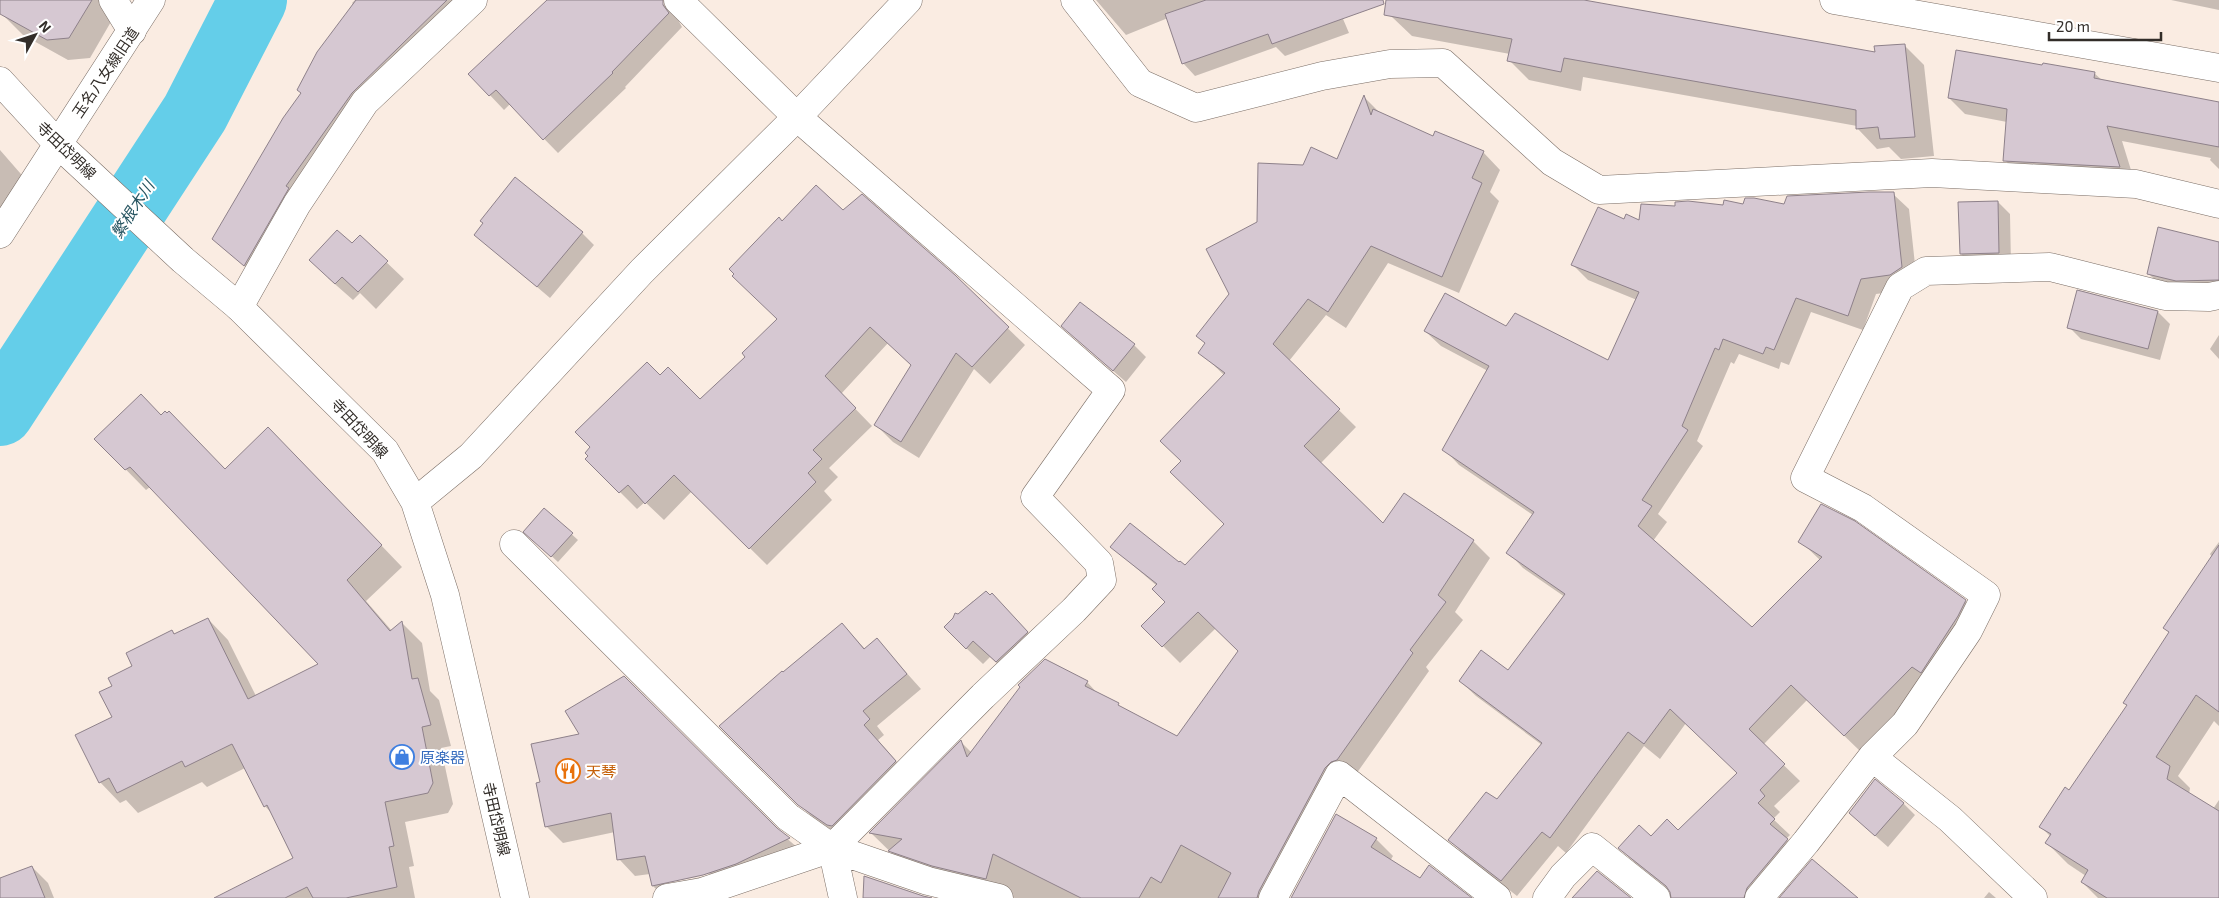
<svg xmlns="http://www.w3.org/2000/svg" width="2219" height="898" font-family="'Exo 2','Noto Sans JP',sans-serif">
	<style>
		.shadow { fill: #0003; fill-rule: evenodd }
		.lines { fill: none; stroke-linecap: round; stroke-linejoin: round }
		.river { stroke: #64cee9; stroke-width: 68 }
		.building { fill: #d6c8d2; stroke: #8e818a }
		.street-casing { stroke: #7a6d65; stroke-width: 29 }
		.secondary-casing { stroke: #7a6d65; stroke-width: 29 }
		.street { stroke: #fff; stroke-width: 28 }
		.secondary { stroke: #fff; stroke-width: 28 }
		.labels { text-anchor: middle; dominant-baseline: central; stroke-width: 4; stroke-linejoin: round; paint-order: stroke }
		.street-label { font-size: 15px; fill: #322d29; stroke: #fff }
		.shop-label { font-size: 15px; fill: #366cbe; stroke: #fff; text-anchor: start }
		.food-label { font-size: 15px; fill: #c56008; stroke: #fff; text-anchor: start }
		.water-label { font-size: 16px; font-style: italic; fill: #275561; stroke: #fff }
	</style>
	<rect width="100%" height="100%" fill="#faece2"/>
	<path class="shadow" d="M0,0H109L112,20L90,58L68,60L23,35L0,12Z
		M355,0H471L367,103L257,277L227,251L302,93L354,5L352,3Z
		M549,0H659L677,18L682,27L625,87L626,88L558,153L510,104L504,110L470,74Z
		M1096,0H1335L1349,33L1285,56L1276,47L1195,76L1183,63L1168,18L1126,35Z
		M1395,0H1577L1876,53L1904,45L1924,65L1934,156L1901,159L1889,147L1877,149L1858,129L1857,126L1583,77L1581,91L1529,80L1509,60L1510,54L1412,36L1392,17Z
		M2171,0H2219V10Z
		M2043,67L2094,73L2103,81L2219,103V169L2210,160L2211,158L2122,141L2135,183L2021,177L2005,160L2007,122L1965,114L1949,98Z
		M1365,98L1381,114L1434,137L1483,152L1500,170L1490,192L1499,201L1459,293L1388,263L1346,328L1326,315L1289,361L1356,427L1320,464L1384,525L1473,541L1490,558L1455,612L1463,620L1426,667L1429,671L1354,777L1281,898H1015L951,883L907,868L871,833L961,742L972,753L1087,682L1099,695L1118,705L1123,709L1177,738L1239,651L1216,628L1180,663L1143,626L1167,602L1157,586L1112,547L1185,567L1226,525L1183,462L1225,376L1200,352L1206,344L1198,336L1231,294L1258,223L1304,166L1337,161Z
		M0,150L27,181L0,225Z
		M1893,194L1909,209L1917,283L1906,290L1876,294L1863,330L1811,312L1789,365L1781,362L1779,369L1739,354L1734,364L1731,362L1697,441L1703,446L1658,514L1667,522L1653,541L1752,629L1820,560L1800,541L1965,601L1981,616L1937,687L1860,751L1807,700L1763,745L1800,781L1774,806L1780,812L1773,819L1790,835L1786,839L1803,855L1767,898H1673L1672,892L1635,863L1620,848L1678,832L1738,773L1686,723L1660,759L1644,746L1566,853L1558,846L1517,896L1465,855L1450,840L1497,801L1542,745L1476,696L1460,681L1509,672L1565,597L1523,568L1508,552L1533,515L1459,465L1444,449L1488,371L1441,346L1425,331L1506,327L1609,362L1637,300L1588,280L1572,264L1624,220L1640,221L1676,208L1785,205Z
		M1998,202L2010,214L2011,265L1973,266L1961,254Z
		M843,212L954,276L1025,345L990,384L974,369L919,458L893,442L876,425L912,366L888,343L841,394L872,426L829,468L838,477L824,491L832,500L767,565L692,491L664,520L645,502L637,509L587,459L592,447L660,376L700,401L746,357L778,319L782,222Z
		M582,233L594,245L550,298L476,235Z
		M360,237L404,279L376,309L360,293L353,300L328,278Z
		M2219,243V292L2160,285L2148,273Z
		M2158,312L2170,324L2160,360L2081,339L2069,327Z
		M2219,335V359L2210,349Z
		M1075,338L1134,345L1146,357L1126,382Z
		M161,416L225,470L289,449L402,567L366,601L392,631L402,623L422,643L430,691L439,700L451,746L441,748L453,804L448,813L405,822L414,866L409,867L415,898H263L295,859L273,815L265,806L245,768L207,787L202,782L138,813L126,800L120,803L100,782L114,718V686L172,631L175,635L208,619L228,640L256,696L320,664L150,487L146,490L96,439Z
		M544,509L578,540L558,562L531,537Z
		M2219,542V726L2214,721L2178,776L2190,788L2189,794L2213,809L2219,800V898H2098L2082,882L2086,876L2068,864L2047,843L2051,837L2041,827L2070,792L2128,706L2170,633L2164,628L2212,557L2210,554Z
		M992,594L1044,649L1013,678L990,657L983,664L966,648L958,616L973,601L975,603Z
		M842,624L865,649L877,640L921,689L877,726L884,735L878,740L910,777L842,839L814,819L721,726Z
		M581,735L776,829L806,855L665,898L653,886L650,874L635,876L619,859L615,832L563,843L546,826L541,783ZM709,873L710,875L664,885V882Z
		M1903,803L1915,815L1888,847L1862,824Z
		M1376,839L1393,856L1390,861L1421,880L1470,898H1292Z
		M32,867L48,883L54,898H11Z
		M1989,892L1996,898H1984Z"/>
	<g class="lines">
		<path class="river" d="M0,412L195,113L253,0"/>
	</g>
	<path class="building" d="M0,0H92L69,38L47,40L0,14Z
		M356,0H447L352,93L286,186L289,188L244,266L212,239L283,118L301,93L297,90L317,52Z
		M547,0H663V5L669,13L612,72L613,73L543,140L496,90L489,96L468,74Z
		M1206,0H1383L1384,4L1272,44L1268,34L1182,64L1165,14Z
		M1386,0H1584L1875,52L1874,46L1905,44L1915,137L1880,139L1878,127L1856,129V110L1564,58L1561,72L1507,61L1512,39L1384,15Z
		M1956,50L2042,65L2043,63L2095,72L2094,78L2219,102V147L2107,126L2120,167L2003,161L2007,109L1948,98Z
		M1364,95L1371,115L1373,109L1433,136L1435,131L1484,151L1472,178L1482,183L1442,277L1371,246L1328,312L1308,299L1273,344L1340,409L1304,446L1383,523L1404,493L1474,540L1438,595L1446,602L1410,650L1413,653L1337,760L1331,762L1325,768L1259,891L1257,898H1218L1231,873L1181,845L1161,883L1151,877L1139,898H1081L993,854L986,879L932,866L888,851L902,839L869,833L961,740L967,757L1020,687L1018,685L1045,659L1088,681L1085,686L1119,703L1118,705L1177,736L1238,651L1198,612L1162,647L1141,626L1165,602L1152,589L1157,584L1110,547L1130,523L1179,562L1180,561L1185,565L1224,524L1170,472L1181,461L1160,441L1225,373L1198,353L1205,343L1196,336L1229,294L1206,249L1257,222L1258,163L1303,165L1311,147L1337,159Z
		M515,177L583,232L537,287L474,235L483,223L480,221Z
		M816,185L843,210L862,194L955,275L1009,327L972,367L956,353L901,442L874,425L911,365L870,327L825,376L856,408L813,450L822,459L808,473L816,482L749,549L674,475L645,504L628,485L619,493L585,459L588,456L585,453L590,447L575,432L647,362L660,375L668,367L700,399L745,357L742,353L777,319L732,276L734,274L729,269L779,217L782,221Z
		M1869,192H1894L1902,267L1890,275L1861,279L1848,316L1796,298L1774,350L1766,347L1763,354L1723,339L1719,350L1715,348L1682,426L1688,430L1642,500L1652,506L1638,526L1752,627L1822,557L1798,542L1821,504L1855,521L1966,600L1958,616L1921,673L1912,667L1844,736L1791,685L1749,729L1785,764L1760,790L1765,796L1758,803L1775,819L1770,824L1788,839L1747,888L1744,898H1671L1670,892L1666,886L1618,848L1639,825L1651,836L1667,819L1678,830L1737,773L1670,709L1644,744L1628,732L1550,838L1542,832L1501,881L1448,840L1486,792L1497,799L1542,743L1459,681L1481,650L1508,670L1565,594L1506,553L1534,512L1442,450L1489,366L1424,331L1445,293L1506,326L1515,313L1608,360L1639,292L1571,265L1598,207L1624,219L1626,214L1639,220L1641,204L1675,206V202L1688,201L1723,205L1724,200L1743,204L1745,198H1754L1784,204L1787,196Z
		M1998,201L1999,253L1960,254L1958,202Z
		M2158,227L2219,242V280L2176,281L2147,274Z
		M337,230L352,243L360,235L388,261L358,292L342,277L335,284L309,260Z
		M2077,290L2158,311L2148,349L2067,328Z
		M1080,302L1135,344L1113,371L1061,326Z
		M141,394L161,415L165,411L167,413L169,411L225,469L268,427L382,545L347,580L390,631L402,621L412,679L418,678L431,725L422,727L433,783L428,793L385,802L394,846L389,847L397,887L346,898H313L307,887L285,898H214L293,858L267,805L264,807L232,744L185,767L182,761L117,793L109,778L99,783L75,735L112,717L99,692L112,686L108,678L132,666L126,653L172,630L174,634L208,618L248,699L318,664L130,467L125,470L94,439Z
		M544,508L573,533L551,557L523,532Z
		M2219,545V712L2196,695L2156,757L2170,766L2167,779L2219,811V898H2107L2081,882L2088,870L2045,843L2051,834L2039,827L2065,787L2069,790L2127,705L2123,703L2169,632L2163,628Z
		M986,591L990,595L992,593L1028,632L996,662L973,641L966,649L944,627L953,618L955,613L958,614Z
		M842,623L864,649L877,638L907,674L863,711L870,719L864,725L896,761L832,826L827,825L798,805L719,726L782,671L783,672Z
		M624,676L777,828L790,838L736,864L703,875L652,886L645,856L617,860L611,813L545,827L536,783L540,782L531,744L579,734L565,711Z
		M1875,779L1904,803L1875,836L1849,813Z
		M1336,814L1377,838L1371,847L1420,878L1429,865L1472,898H1291Z
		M1812,859L1858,898H1779Z
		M32,866L45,898H0V878Z
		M1597,871L1631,898H1572Z
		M864,876L923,896L932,898H863Z"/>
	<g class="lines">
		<defs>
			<path id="street" d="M113,0L132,31
				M678,0L797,117L1111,390L1035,497L1099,563L1102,580L1074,610L983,696L832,848
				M1075,0L1140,83L1196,108L1322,76L1390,64L1443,63L1552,162L1599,190L1932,173L2136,184L2219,204
				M1834,0L2219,68
				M239,307L297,204L365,102L473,0
				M514,544L788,817L832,848L928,881L999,898
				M1872,757L1950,819L2033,898
				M832,848L843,898
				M1273,898L1339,775L1497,898
				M1547,898L1563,876L1592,847L1656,898
				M1759,898L1806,842L1872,757L1905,724L1968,631L1986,595L1863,508L1805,478L1900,287L1926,271L2050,267L2165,296L2209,297L2219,295"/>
			<path id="secondary" d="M0,81L57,143L183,260L239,307L385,451L415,502L445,595L515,898
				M0,234L151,0
				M415,502L471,456L642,271L797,117L908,0
				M667,898L702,892L832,848"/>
		</defs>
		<use href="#street" class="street-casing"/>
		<use href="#secondary" class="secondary-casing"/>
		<use href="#street" class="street"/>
		<use href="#secondary" class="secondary"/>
	</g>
	<defs>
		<symbol id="shop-ring" viewBox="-11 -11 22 22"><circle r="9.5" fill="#fff" stroke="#3f7fe0" stroke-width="1.5"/><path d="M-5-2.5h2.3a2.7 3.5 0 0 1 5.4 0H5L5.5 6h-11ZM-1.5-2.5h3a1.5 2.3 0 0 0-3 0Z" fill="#3f7fe0"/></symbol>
		<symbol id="restaurant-ring" viewBox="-11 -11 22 22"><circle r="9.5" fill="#fff" stroke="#e8710a" stroke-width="1.5"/><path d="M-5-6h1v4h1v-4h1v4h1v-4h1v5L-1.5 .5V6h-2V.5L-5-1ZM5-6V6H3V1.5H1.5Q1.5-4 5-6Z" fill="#e8710a"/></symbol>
	</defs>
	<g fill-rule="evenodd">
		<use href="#shop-ring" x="388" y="743" width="28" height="28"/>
		<use href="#restaurant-ring" x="554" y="757" width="28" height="28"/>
	</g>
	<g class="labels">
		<g class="street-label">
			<text transform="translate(105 72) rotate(-56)">玉名八女線旧道</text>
			<text transform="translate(67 150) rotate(44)">寺田岱明線</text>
			<text transform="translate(360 428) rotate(47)">寺田岱明線</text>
			<text transform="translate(497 819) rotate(77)">寺田岱明線</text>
		</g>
		<g class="shop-label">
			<text x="420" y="757">原楽器</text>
		</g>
		<g class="food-label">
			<text x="586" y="771">天琴</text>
		</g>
		<g class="water-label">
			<text transform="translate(132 209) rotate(-57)">繁根木川</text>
		</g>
	</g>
	<g transform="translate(35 35) rotate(50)" stroke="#ffffff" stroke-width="4" paint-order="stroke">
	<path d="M0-4L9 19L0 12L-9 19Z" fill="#322d29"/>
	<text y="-8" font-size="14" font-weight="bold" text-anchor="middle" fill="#322d29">N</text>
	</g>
	<path d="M2049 32v8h112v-8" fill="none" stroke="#322d29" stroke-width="2.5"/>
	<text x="2056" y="32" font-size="15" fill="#322d29" stroke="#ffffff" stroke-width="4" paint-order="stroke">20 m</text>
</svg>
